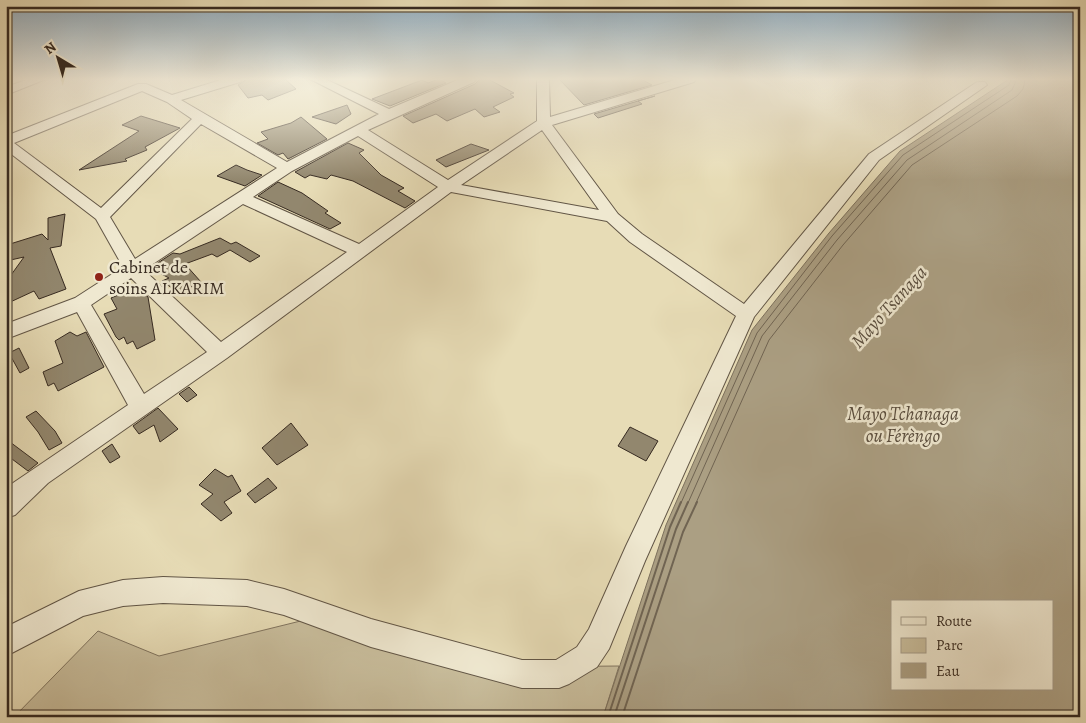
<svg xmlns="http://www.w3.org/2000/svg" width="1086" height="723" font-family="Alegreya,serif">
	<style>
		.green { fill: #c9be9d; stroke: #80745f }
		.water { fill: #ab9f83; stroke: #7c705c; fill-rule: evenodd }
		.lines { fill: none; stroke-linecap: round; stroke-linejoin: round }
		.shore-far1 { stroke: #706452; stroke-width: 1 }
		.shore { stroke: #706452; stroke-width: 2 }
		.building { fill: #92876e; stroke: #362a21 }
		.minor-casing { stroke: #625646; stroke-width: 2 }
		.minor { fill: #efe8d0; fill-rule: evenodd }
		.poi-dot { fill: #8f2418; stroke: #efe8d0; stroke-width: 2 }
		.labels { text-anchor: middle; dominant-baseline: central; stroke-width: 5; stroke-linejoin: round; paint-order: stroke }
		.poi-label { font-size: 18px; fill: #362a21; stroke: #efe8d0; text-anchor: start }
		.water-label { font-size: 19px; font-style: italic; fill: #594d3e; stroke: #efe8d0 }
	</style>
	<rect width="100%" height="100%" fill="#e7dcb6"/>
	<filter id="stains"><feTurbulence type="fractalNoise" baseFrequency=".004" numOctaves="4"/><feColorMatrix values="0 0 0 0 .2 0 0 0 0 .09 0 0 0 0 .02 0 0 0 .5 -.17"/></filter>
	<radialGradient id="worn" r=".72"><stop offset=".6" stop-color="#630" stop-opacity="0"/><stop offset="1" stop-color="#630" stop-opacity=".3"/></radialGradient>
	<path class="green" d="M341,611L505,667L619,666L603,717H14L98,631L159,656Z"/>
	<path class="water" d="M1009,79H1080V717H603L666,525L752,330L829,233L900,151ZM892,602H1052V689H892Z"/>
	<g class="lines">
		<path class="shore-far1" d="M681,503L757,333L832,236L903,155L1009,85L1011,79
			M688,503L762,336L837,240L907,160L1012,90L1017,79
			M696,503L769,340L843,245L912,165L1017,96L1023,89L1025,79"/>
		<path class="shore" d="M608,717L670,527L681,502
			M614,717L676,529L688,502
			M622,717L683,532L697,502"/>
	</g>
	<path class="building" d="M247,79H285L296,89L268,100L262,95L248,98L238,85Z
		M439,79L446,83L390,106L372,99L422,80L428,83Z
		M480,79H488L514,93L510,94L514,97L493,107L500,112L484,117L475,109L447,121L436,114L413,123L403,116L475,84Z
		M559,79H641L652,85L584,105Z
		M655,96L638,101L642,104L598,118L594,114Z
		M347,105L351,114L336,124L312,117Z
		M141,116L180,128L145,147L147,150L125,159L127,161L79,170L139,131L122,125Z
		M301,117L327,139L288,159L283,153L278,155L257,143L268,139L261,132L291,123Z
		M348,143L364,150L359,153L381,175L404,188L398,191L415,201L405,208L353,181L331,175L327,179L310,175L305,178L295,172Z
		M471,144L489,150L446,167L436,160Z
		M236,165L247,170L262,175L245,186L217,176Z
		M278,182L302,193L328,211L325,213L341,223L330,229L258,196Z
		M65,214L61,246L50,248L66,289L39,299L34,291L6,304V282L24,257L6,261L10,244L42,234L48,240V218Z
		M220,238L231,244L236,242L260,256L250,262L230,250L217,257L212,254L185,264L201,282L179,293L162,281L169,278L150,268L173,253L180,254Z
		M140,290L148,297L155,340L137,349L133,341L127,344L124,337L119,340L116,337L104,314L117,309L111,298L128,291L130,294Z
		M70,332L77,336L86,332L104,367L58,391L54,383L48,386L43,372L63,363L55,341Z
		M19,348L29,368L20,373L9,353Z
		M189,387L197,395L187,402L179,394Z
		M158,408L178,429L160,442L154,425L139,434L133,426Z
		M36,411L55,431L62,443L49,450L38,432L26,417Z
		M291,423L308,445L277,465L262,448Z
		M630,427L658,441L646,461L618,446Z
		M6,439L38,463L28,471L8,456L10,454L6,448Z
		M112,444L120,457L110,463L102,451Z
		M215,469L228,477L232,475L241,491L224,502L232,513L221,521L201,504L213,494L199,485Z
		M268,478L277,488L255,503L247,494Z"/>
	<g class="lines">
		<defs>
			<path id="minor" d="M29,79H46L6,95V87Z
				M224,79H242L240,82L181,100L287,162L379,114L310,79H325L389,109L460,79H476L474,82L368,130L448,180L537,121V79H549L550,117L678,79H696L694,82L552,125L618,214L642,234L744,304L869,154L977,82H985L987,85L879,160L754,317L645,561L609,649L597,667L569,684L559,688H522L371,647L284,615L247,606L163,603L123,606L83,616L6,656V627L79,591L123,580L163,577L247,580L284,589L371,619L522,660H556L577,647L589,629L626,546L736,316L630,242L607,221L451,192L227,358L48,483L15,515L6,518V490L13,483L128,405L77,312L6,339V324L75,298L123,267L96,219L6,150V136L138,84H146L172,95ZM142,91L167,102L192,119L101,208L14,143ZM201,124L277,168L135,259L110,217ZM542,130L599,210L461,185ZM358,136L438,187L359,244L253,197L292,171ZM243,204L347,252L221,342L144,270ZM131,278L207,352L144,394L91,305Z"/>
		</defs>
		<use href="#minor" class="minor-casing"/>
		<use href="#minor" class="minor"/>
	</g>
	<linearGradient id="sky" x2="0" y2="1"><stop stop-color="#8facc0"/><stop offset="0.44" stop-color="#f4efde"/><stop offset="1" stop-color="#f4efde" stop-opacity="0"/></linearGradient>
	<rect width="1086" height="180" fill="url(#sky)"/>
	<circle class="poi-dot" cx="99" cy="277" r="5"/>
	<g class="labels">
		<g class="poi-label">
			<text x="109" y="267">Cabinet de<tspan x="109" dy="21">soins ALKARIM</tspan></text>
		</g>
		<g class="water-label">
			<text transform="translate(889 307) rotate(-48)">Mayo Tsanaga</text>
			<text x="903" y="414">Mayo Tchanaga<tspan x="903" dy="22">ou Férèngo</tspan></text>
		</g>
	</g>
	<rect width="1086" height="723" fill="none" stroke="#e7dcb6" stroke-width="25"/>
	<rect x="8" y="8" width="1071" height="708" fill="none" stroke="#362a21" stroke-width="2.5"/>
	<rect x="12" y="12" width="1061" height="698" fill="none" stroke="#362a21"/>
	<rect x="891" y="600" width="162" height="90" fill="#efe8d0" stroke="#a59c8a"/>
	<rect x="901" y="617" width="25" height="8" fill="#efe8d0" stroke="#a59c8a"/>
	<text x="936" y="626" font-size="15" fill="#362a21">Route</text>
	<rect x="901" y="638" width="25" height="15" fill="#c9be9d" stroke="#a59c8a"/>
	<text x="936" y="650" font-size="15" fill="#362a21">Parc</text>
	<rect x="901" y="663" width="25" height="15" fill="#ab9f83" stroke="#a59c8a"/>
	<text x="936" y="676" font-size="15" fill="#362a21">Eau</text>
	<g transform="translate(58 58) rotate(322)" stroke="#efe8d0" stroke-width="4" paint-order="stroke">
	<path d="M0-4L9 19L0 12L-9 19Z" fill="#362a21"/>
	<text y="-8" font-size="14" font-weight="bold" text-anchor="middle" fill="#362a21">N</text>
	</g>
	<rect width="100%" height="100%" filter="url(#stains)"/>
	<rect width="100%" height="100%" fill="url(#worn)"/>
</svg>
